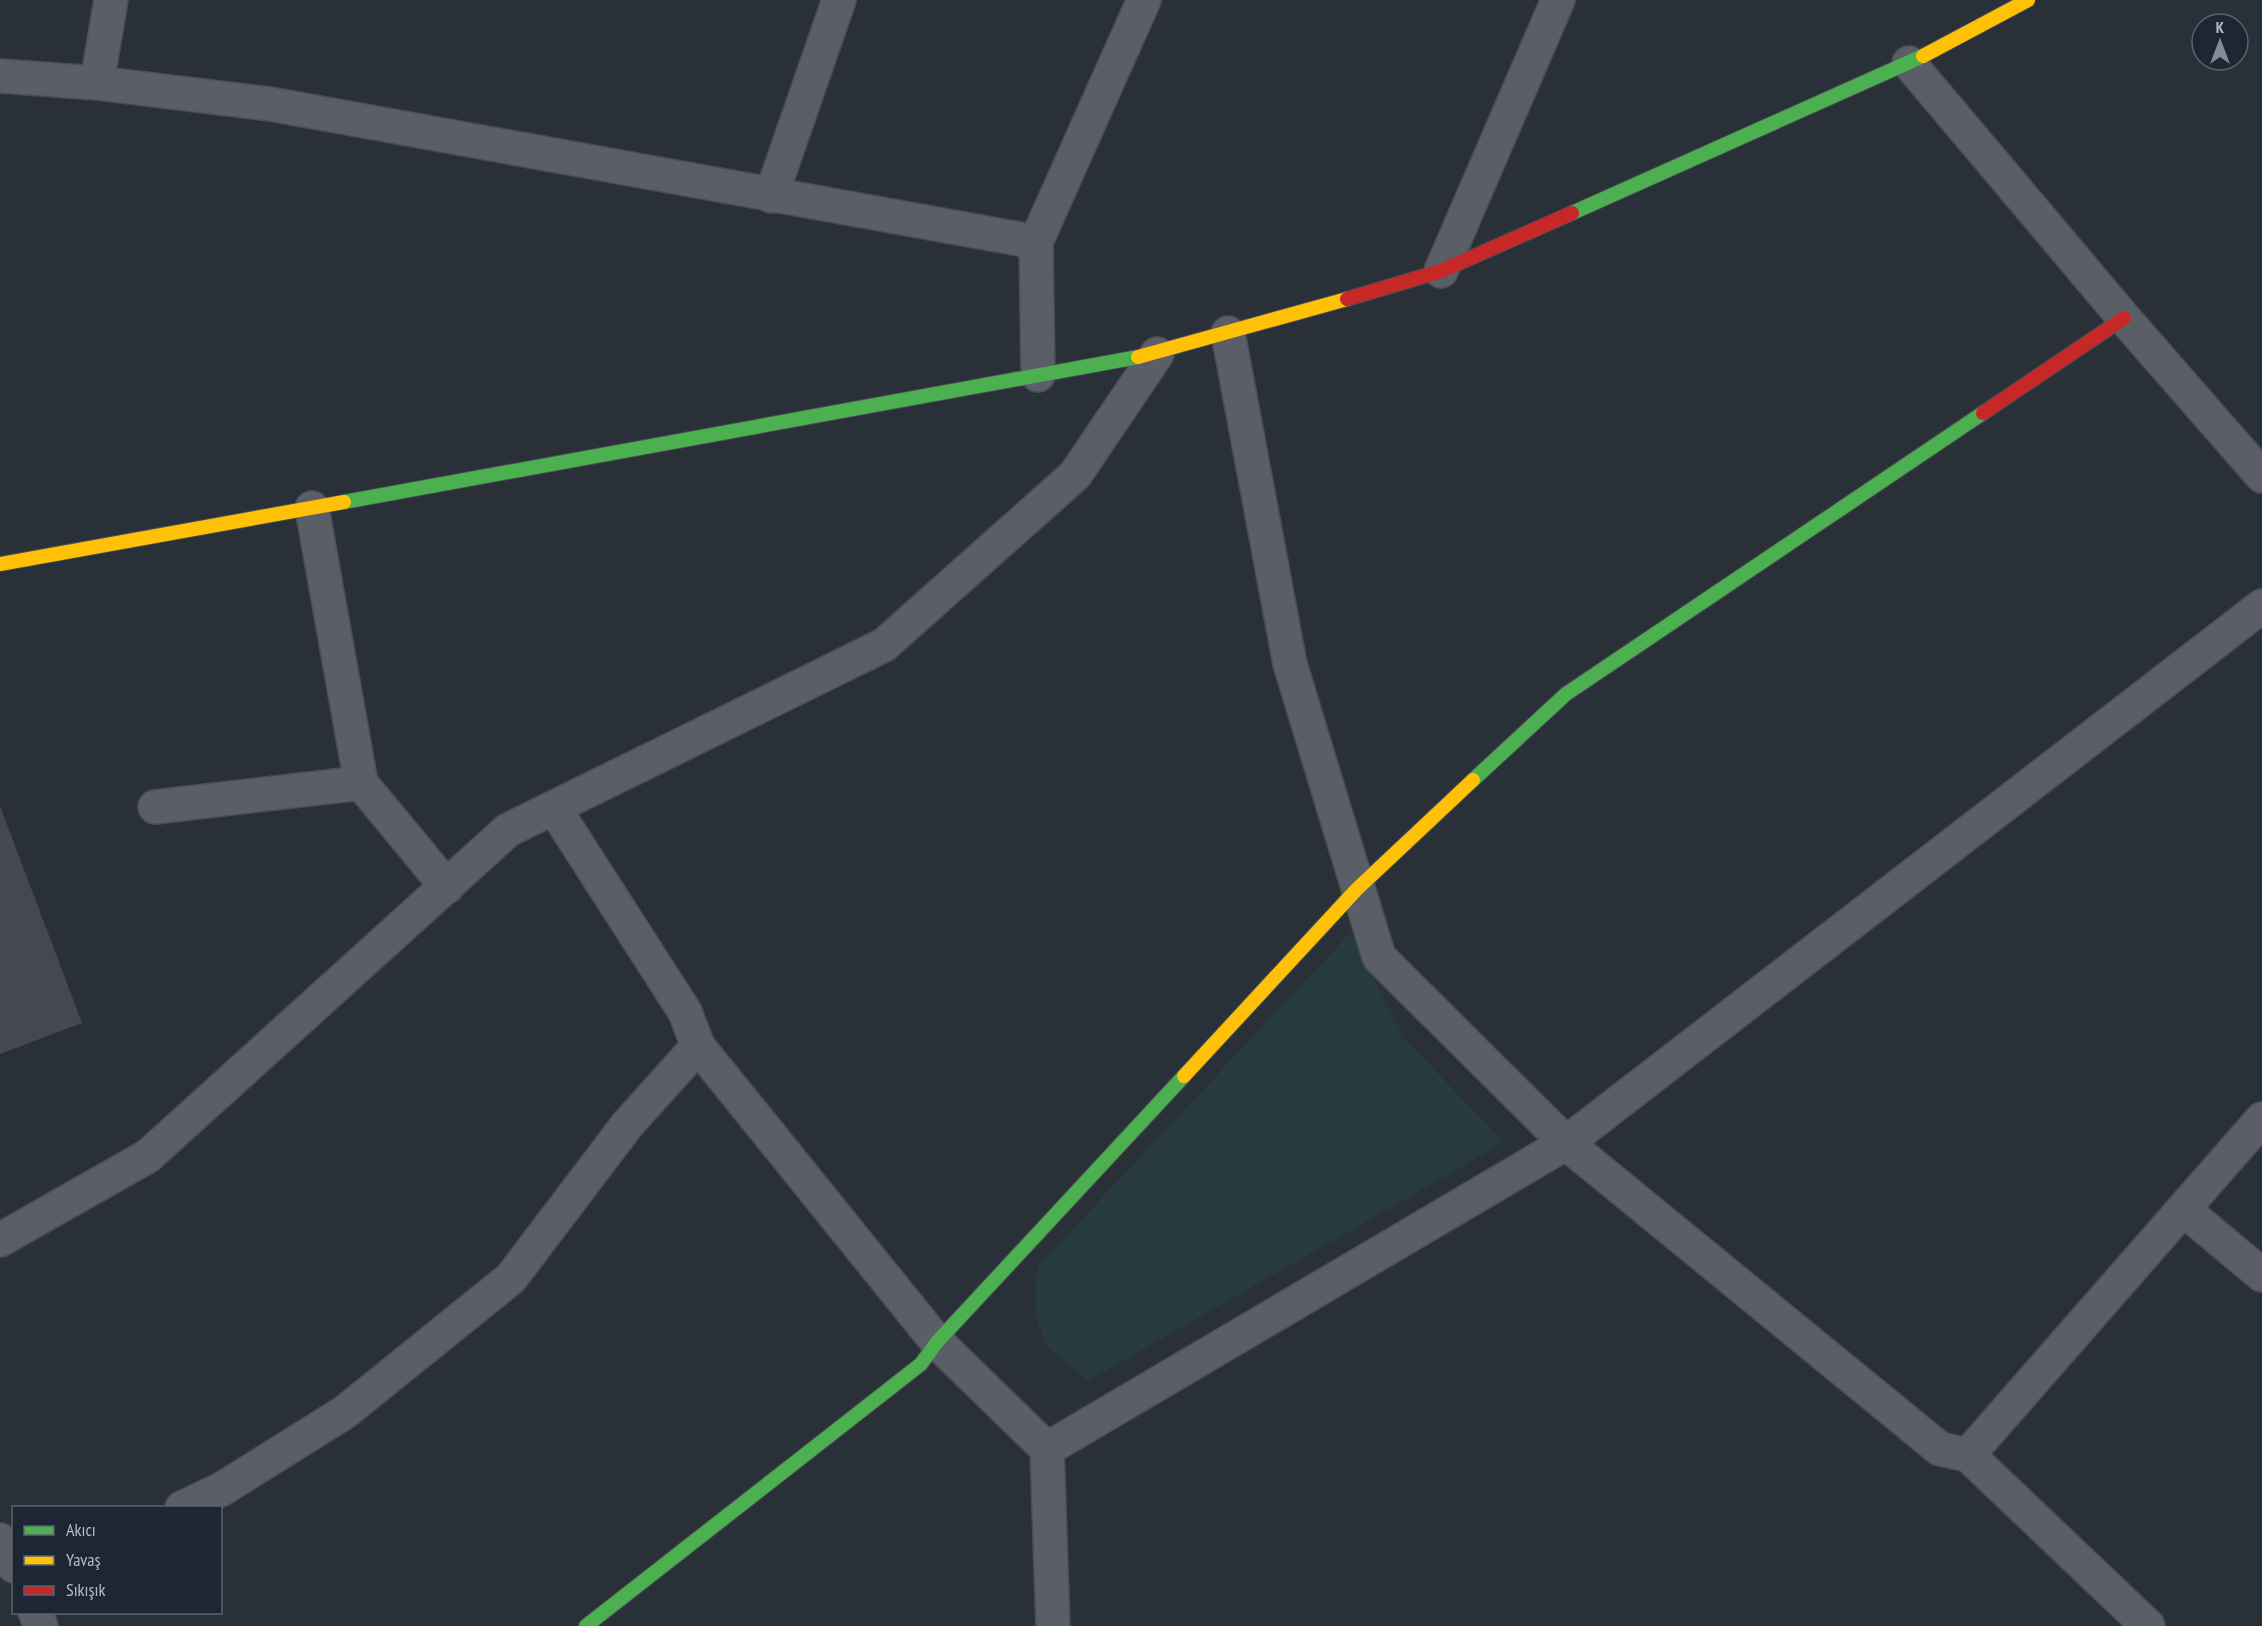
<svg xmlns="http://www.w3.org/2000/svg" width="2262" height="1626" font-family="'PT Sans Narrow',sans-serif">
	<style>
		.green { fill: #273a3e }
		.building { fill: #444950 }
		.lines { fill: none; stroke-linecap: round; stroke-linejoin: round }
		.street-casing { stroke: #484c53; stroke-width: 36 }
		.fast-casing { stroke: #484c53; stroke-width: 16 }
		.slow-casing { stroke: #484c53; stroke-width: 16 }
		.jam-casing { stroke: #484c53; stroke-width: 16 }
		.street { stroke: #5a5e66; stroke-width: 33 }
		.fast { stroke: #4caf50; stroke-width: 14 }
		.slow { stroke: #ffc107; stroke-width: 14 }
		.jam { stroke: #c62828; stroke-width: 14 }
	</style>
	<rect width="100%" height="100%" fill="#2a3038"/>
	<path class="green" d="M1351,932L1405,1040L1505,1142L1088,1381L1047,1347L1035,1316L1037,1267Z"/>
	<path class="building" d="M0,806L82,1023L0,1054Z"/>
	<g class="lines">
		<defs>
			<path id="street" d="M1909,63L2124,318L2262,476
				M0,76L97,83L270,104L1036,242
				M97,83L111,0
				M771,196L839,0
				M1441,271L1558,0
				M1228,333L1290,664L1379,957L1566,1143L2262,606
				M1038,375L1036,242L1144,0
				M312,508L361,783L447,887
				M155,807L361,783
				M698,1046L937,1342L1047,1449L1053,1626
				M2183,1209L2262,1275
				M0,1240L148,1156L508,830L884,645L1075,475L1157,354
				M1047,1449L1566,1143L1940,1449L1968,1455L2148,1626
				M1968,1455L2262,1119
				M182,1508L222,1489L345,1412L511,1278L627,1125L698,1046L685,1012L554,808
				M0,1540L14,1566
				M35,1612L41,1626"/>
			<path id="fast" d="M1572,213L1923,56
				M344,502L1138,357
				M1473,780L1566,694L1983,413
				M586,1626L921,1364L937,1342L1184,1076"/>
			<path id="slow" d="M1923,56L2028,0
				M1138,357L1347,299
				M0,564L344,502
				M1184,1076L1357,889L1473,780"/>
			<path id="jam" d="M1347,299L1441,271L1572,213
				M1983,413L2124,318"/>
		</defs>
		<use href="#street" class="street-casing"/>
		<use href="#fast" class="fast-casing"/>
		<use href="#slow" class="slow-casing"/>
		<use href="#jam" class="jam-casing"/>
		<use href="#street" class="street"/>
		<use href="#fast" class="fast"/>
		<use href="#slow" class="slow"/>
		<use href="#jam" class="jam"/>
	</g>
	<rect x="12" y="1506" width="210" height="108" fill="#1d2633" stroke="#59626f" stroke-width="1.5"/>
	<rect x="24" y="1526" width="30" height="9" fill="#4caf50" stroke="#59626f" stroke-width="1.5"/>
	<text x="66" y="1536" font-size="18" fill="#b4bcc9">Akıcı</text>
	<rect x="24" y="1556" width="30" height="9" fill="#ffc107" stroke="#59626f" stroke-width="1.5"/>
	<text x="66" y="1566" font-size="18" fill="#b4bcc9">Yavaş</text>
	<rect x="24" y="1586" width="30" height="9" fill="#c62828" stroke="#59626f" stroke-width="1.5"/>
	<text x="66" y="1596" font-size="18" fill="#b4bcc9">Sıkışık</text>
	<g transform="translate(2220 42)"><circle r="28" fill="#1d2633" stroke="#59626f" stroke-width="1.5"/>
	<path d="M0-4.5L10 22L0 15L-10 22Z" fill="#848b96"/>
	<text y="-9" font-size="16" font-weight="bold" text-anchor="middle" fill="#b4bcc9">K</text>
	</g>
</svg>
